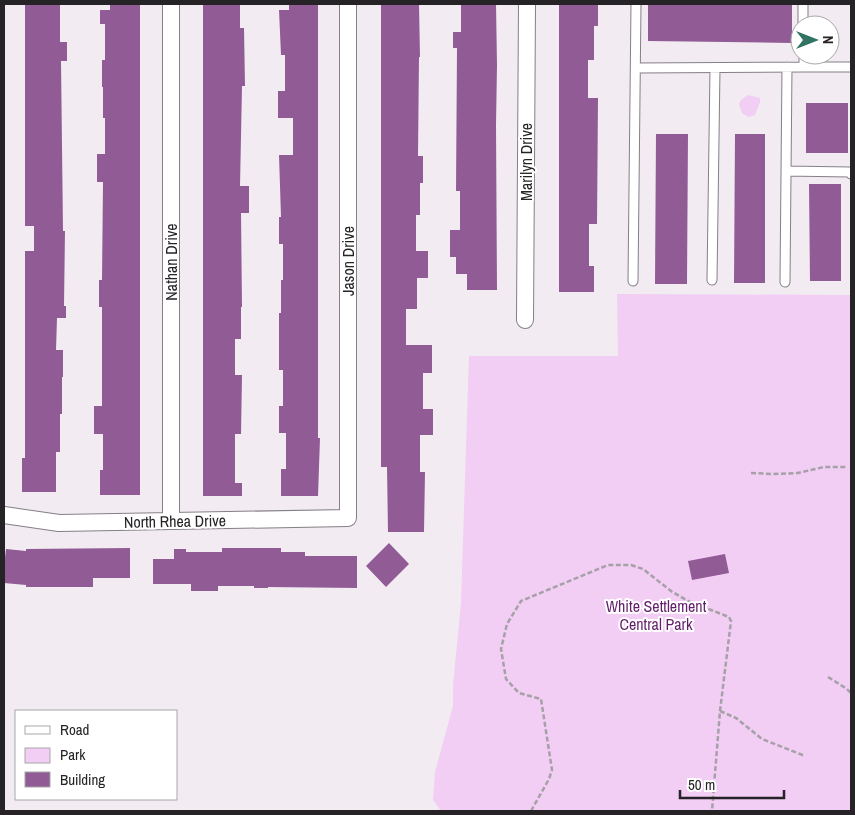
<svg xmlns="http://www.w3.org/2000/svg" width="855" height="815" font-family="'Archivo Narrow',sans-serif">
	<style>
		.green { fill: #f2cdf4 }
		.building { fill: #915b96 }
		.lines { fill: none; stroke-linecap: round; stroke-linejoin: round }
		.lane-casing { stroke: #857f86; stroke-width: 11 }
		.street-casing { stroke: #857f86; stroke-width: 18 }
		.path { stroke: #a6a1a7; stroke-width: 2.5; stroke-dasharray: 5 2.5; stroke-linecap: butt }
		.lane { stroke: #fff; stroke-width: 9 }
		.street { stroke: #fff; stroke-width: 16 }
		.labels { text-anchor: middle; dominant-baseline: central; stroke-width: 4; stroke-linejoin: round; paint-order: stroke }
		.street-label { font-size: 16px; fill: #252326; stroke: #fff }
		.park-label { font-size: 16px; fill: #641f6a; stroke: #fff }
	</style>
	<rect width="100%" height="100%" fill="#f2ebf2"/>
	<path class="green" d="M748,95L760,98V102L755,115L748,117L742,113L739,104L741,100Z
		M617,294L851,295V811H441L433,800L435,772L453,706V685L461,603L469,356H618Z"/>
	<path class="building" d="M25,4H60V42H67V61H61L63,231H65L64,306H66V318H57L56,350H63V377H62V414H60V452H56V492H22V458H25V251H34V226H25Z
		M110,4H140V495H100V470H103V434H94V406H102V307H99V280H102L103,182H97V154H105V118H103V87H102V60H105V24H100V10H110Z
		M203,4H240V28H244L245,86H242L240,186H249V213H241L242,307H241V339H235V375H242L241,434H235V483H242V496H203Z
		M289,4H318V438H320L318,496H281V469H286V433H279V406H283V370H279V313H281V280H283V244H279V217H281L279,155H293V118H278V91H285V55H281L279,10H289Z
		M381,4H419L420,57H419L418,156H423V183H420V215H416V251H428V278H417V309H406V345H432V373H423V409H433V435H420V472H425L424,532H388L387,467H381Z
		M461,4H496L497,65L496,125L497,290H467V274H456V257H450V230H460V191H456L457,48H453V32H461Z
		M559,4H598V26H594V60H588V98H598L597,224H589V266H594V292H559Z
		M648,4H792V43L648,41Z
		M806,103H848V153H806Z
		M656,134H688L687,284H655Z
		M735,134H765V283H734Z
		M809,184H841V281H810Z
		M389,543L409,564L386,587L366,566Z
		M130,548V578H93V587H26V585L4,583V558H5L6,549L26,551V549Z
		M222,548H281V552H305V556H357V588L268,587V588H254V586H218V591H191V584H153V559H174V549H186V552H222Z
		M725,554L729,573L692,580L688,561Z"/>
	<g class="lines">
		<defs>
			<path id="lane" d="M803,4V25
				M804,55V67H851
				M636,68L804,67
				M786,171L850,172L851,174
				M712,280L715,68
				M633,281L636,4
				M785,282L787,67"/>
			<path id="street" d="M525,320L527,4
				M4,515L59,523L348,518V4
				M171,521V4"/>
		</defs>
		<use href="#lane" class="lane-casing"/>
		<use href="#street" class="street-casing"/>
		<path class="path" d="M751,473L773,474L798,473L824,467H847
			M828,677L847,689L851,693
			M720,711L736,718L762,739L805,756
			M531,811L549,779L552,770L541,699L519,693L506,679L501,649L507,624L521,601L608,565H631L643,569L671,591L688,601L729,617L731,621L720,711L712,811"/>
		<use href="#lane" class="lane"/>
		<use href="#street" class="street"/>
	</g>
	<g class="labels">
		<g class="street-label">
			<text transform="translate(526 162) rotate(-90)">Marilyn Drive</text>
			<text transform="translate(348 261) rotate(-90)">Jason Drive</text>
			<text transform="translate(171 262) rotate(-90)">Nathan Drive</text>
			<text transform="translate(175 521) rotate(-1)">North Rhea Drive</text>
		</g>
		<g class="park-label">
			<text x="656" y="606">White Settlement<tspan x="656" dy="18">Central Park</tspan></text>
		</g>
	</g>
	<rect width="855" height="815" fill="none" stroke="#252326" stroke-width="10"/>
	<rect x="15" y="710" width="162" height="90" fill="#ffffff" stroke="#a8a7a8"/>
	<rect x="25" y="726" width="25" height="8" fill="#ffffff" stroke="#a8a7a8"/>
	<text x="60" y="735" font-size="15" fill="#252326">Road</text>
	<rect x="25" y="748" width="25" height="15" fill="#f2cdf4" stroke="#a8a7a8"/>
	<text x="60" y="760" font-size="15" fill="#252326">Park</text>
	<rect x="25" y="772" width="25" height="15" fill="#915b96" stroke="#a8a7a8"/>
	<text x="60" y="785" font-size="15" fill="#252326">Building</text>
	<g transform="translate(815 40) rotate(90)"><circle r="24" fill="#ffffff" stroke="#a8a7a8"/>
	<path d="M0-4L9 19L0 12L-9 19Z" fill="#327464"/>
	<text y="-8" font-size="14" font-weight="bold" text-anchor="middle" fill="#252326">N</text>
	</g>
	<path d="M680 790v8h104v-8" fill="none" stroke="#252326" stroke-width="2.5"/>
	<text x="688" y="790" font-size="15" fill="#252326" stroke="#ffffff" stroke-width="4" paint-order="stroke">50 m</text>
</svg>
